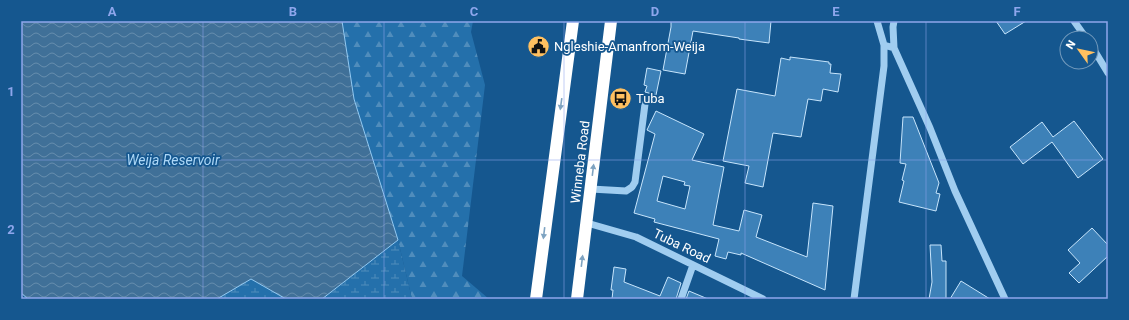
<svg xmlns="http://www.w3.org/2000/svg" width="1129" height="320" font-family="Roboto,sans-serif">
	<style>
		.forest { fill: url(#forest-firs) }
		.wetland { fill: url(#wetland-marsh) }
		.water { fill: url(#water-waves); stroke: #93caf3 }
		.building { fill: #3d81b8; stroke: #c7e5fc; fill-rule: evenodd }
		.lines { fill: none; stroke-linecap: round; stroke-linejoin: round }
		.minor { stroke: #a0cdf0; stroke-width: 7 }
		.highway { stroke: #fff; stroke-width: 12 }
		.oneway { fill: #7ea3c1 }
		.grid { fill: none; stroke: #8ea6ec; stroke-width: 1; stroke-opacity: 0.55 }
		.labels { text-anchor: middle; dominant-baseline: central; stroke-width: 3.5; stroke-linejoin: round; paint-order: stroke }
		.poi-label { font-size: 13px; fill: #fff; stroke: #15578f; text-anchor: start }
		.street-label { font-size: 13px; fill: #fff; stroke: #15578f }
		.water-label { font-size: 14px; font-style: italic; fill: #acd7f7; stroke: #15578f }
		.neatline { fill: none; stroke: #8ea6ec; stroke-width: 1.5 }
		.grid-label { font-size: 13px; text-anchor: middle; font-weight: bold; fill: #8ea6ec }
	</style>
	<defs>
		<pattern id="forest-firs" width="22" height="20" patternUnits="userSpaceOnUse"><rect width="22" height="20" fill="#2470ab"/><path d="M5 1l3.5 6h-7zM16 11l3.5 6h-7z" fill="#508dbc"/></pattern>
		<pattern id="wetland-marsh" width="20" height="14" patternUnits="userSpaceOnUse"><rect width="20" height="14" fill="#2470ab"/><path d="M1 5h8M5 5V1M11 12h8M15 12V8" fill="none" stroke="#508dbc"/></pattern>
		<pattern id="water-waves" width="16" height="10" patternUnits="userSpaceOnUse"><rect width="16" height="10" fill="#407098"/><path d="M0 5q4-4 8 0t8 0" fill="none" stroke="#668dad"/></pattern>
	</defs>
	<rect width="100%" height="100%" fill="#15578f"/>
	<path class="forest" d="M342,21H473L471,32L485,85L462,276L489,299H412L398,240L354,99Z"/>
	<path class="wetland" d="M398,240L412,299H322L324,298Z
		M251,279L286,299H217Z"/>
	<path class="water" d="M21,21H342L354,99L398,240L322,299H286L251,279L217,299H28L21,293Z"/>
	<path class="building" d="M671,21H771L769,43L739,39V38L693,31L685,74L663,70L671,27Z
		M996,21H1026L1005,34Z
		M790,57L829,62V64H831L830,73L841,74L838,92L823,89L821,101L808,99L801,137L773,133L763,187L745,183L749,166L723,161L737,89L775,96L781,58L790,60Z
		M647,68L661,71L656,95L645,92L647,86L644,85Z
		M656,111L704,134L692,160L724,167L713,225L739,231L744,210L762,215L756,237L807,257L813,203L833,206L825,290L741,253V255L728,252L726,259L715,256L719,239L654,222L655,219L634,213L655,134L647,130ZM663,176L685,182L684,185L690,186L685,209L657,201Z
		M903,117H913L939,183L936,193L940,194L936,211L899,202L904,181L902,180L906,164L900,163Z
		M1074,121L1103,159L1078,178L1052,142L1023,164L1010,147L1042,122L1053,137Z
		M1092,228L1108,245V256L1079,283L1069,273L1080,263L1068,250Z
		M930,245H941L942,261H946V299H929L932,282Z
		M614,267L626,269L624,282L660,296L668,277L681,283L676,299H612L613,290H611Z
		M961,281L990,299H950Z
		M689,291L708,299H686Z"/>
	<g class="lines">
		<path class="minor" d="M1074,21L1086,38
			M884,45L894,48L930,128L955,191L1005,299
			M1091,45L1108,73
			M894,48L893,27L894,21
			M591,189L626,191L632,187L635,182L645,104
			M587,223L636,237L763,299
			M681,299L693,265
			M854,299L884,66V45L877,21"/>
		<path class="highway" d="M536,299L573,21
			M577,299L611,21"/>
	</g>
	<defs><path id="oneway-solid" d="M-6-.8H1V-3.2L6.5 0L1 3.2V.8H-6Z"/></defs>
	<g class="oneway">
		<use href="#oneway-solid" transform="translate(561 104) rotate(98)"/>
		<use href="#oneway-solid" transform="translate(593 170) rotate(-83)"/>
		<use href="#oneway-solid" transform="translate(544 233) rotate(97)"/>
		<use href="#oneway-solid" transform="translate(582 261) rotate(-83)"/>
	</g>
	<path class="grid" d="M203,21V299M384,21V299M564,21V299M745,21V299M926,21V299M21,160H1108"/>
	<defs>
		<symbol id="civic-disc" viewBox="-11 -11 22 22"><circle r="9.5" fill="#ffc060" stroke="#15578f"/><path d="M-.6-6.5H3V-4.5H.6V-3L4-1V1h2V6H-6V1h2V-1L-.6-3ZM-1.2 2.5V6h2.4V2.5Z" fill="#111"/></symbol>
		<symbol id="bus-disc" viewBox="-11 -11 22 22"><circle r="9.5" fill="#ffc060" stroke="#15578f"/><path d="M-5-6H5V4H4V6H2V4H-2V6H-4V4H-5ZM-3.5-4V0h7V-4ZM-3.5 1.2v1.5H-2V1.2ZM2 1.2v1.5H3.5V1.2Z" fill="#111"/></symbol>
	</defs>
	<g fill-rule="evenodd">
		<use href="#civic-disc" x="526" y="34" width="25" height="25"/>
		<use href="#bus-disc" x="608" y="86" width="25" height="25"/>
	</g>
	<g class="labels">
		<g class="poi-label">
			<text x="554" y="46">Ngleshie-Amanfrom-Weija</text>
			<text x="636" y="98">Tuba</text>
		</g>
		<g class="street-label">
			<text transform="translate(580 162) rotate(-83)">Winneba Road</text>
			<text transform="translate(682 246) rotate(26)">Tuba Road</text>
		</g>
		<g class="water-label">
			<text x="173" y="160">Weija Reservoir</text>
		</g>
	</g>
	<rect width="1129" height="320" fill="none" stroke="#15578f" stroke-width="44"/>
	<g transform="translate(1079 50) rotate(303)"><circle r="19" fill="#15578f" stroke="#739abc"/>
	<path d="M0-3L7 15L0 10L-7 15Z" fill="#ffc060"/>
	<text y="-6" font-size="11" font-weight="bold" text-anchor="middle" fill="#ffffff">N</text>
	</g>
	<rect x="22" y="22" width="1085" height="276" class="neatline"/>
	<g class="grid-label">
		<text x="112" y="16">A</text>
		<text x="293" y="16">B</text>
		<text x="474" y="16">C</text>
		<text x="655" y="16">D</text>
		<text x="836" y="16">E</text>
		<text x="1017" y="16">F</text>
		<text x="11" y="96">1</text>
		<text x="11" y="234">2</text>
	</g>
</svg>
